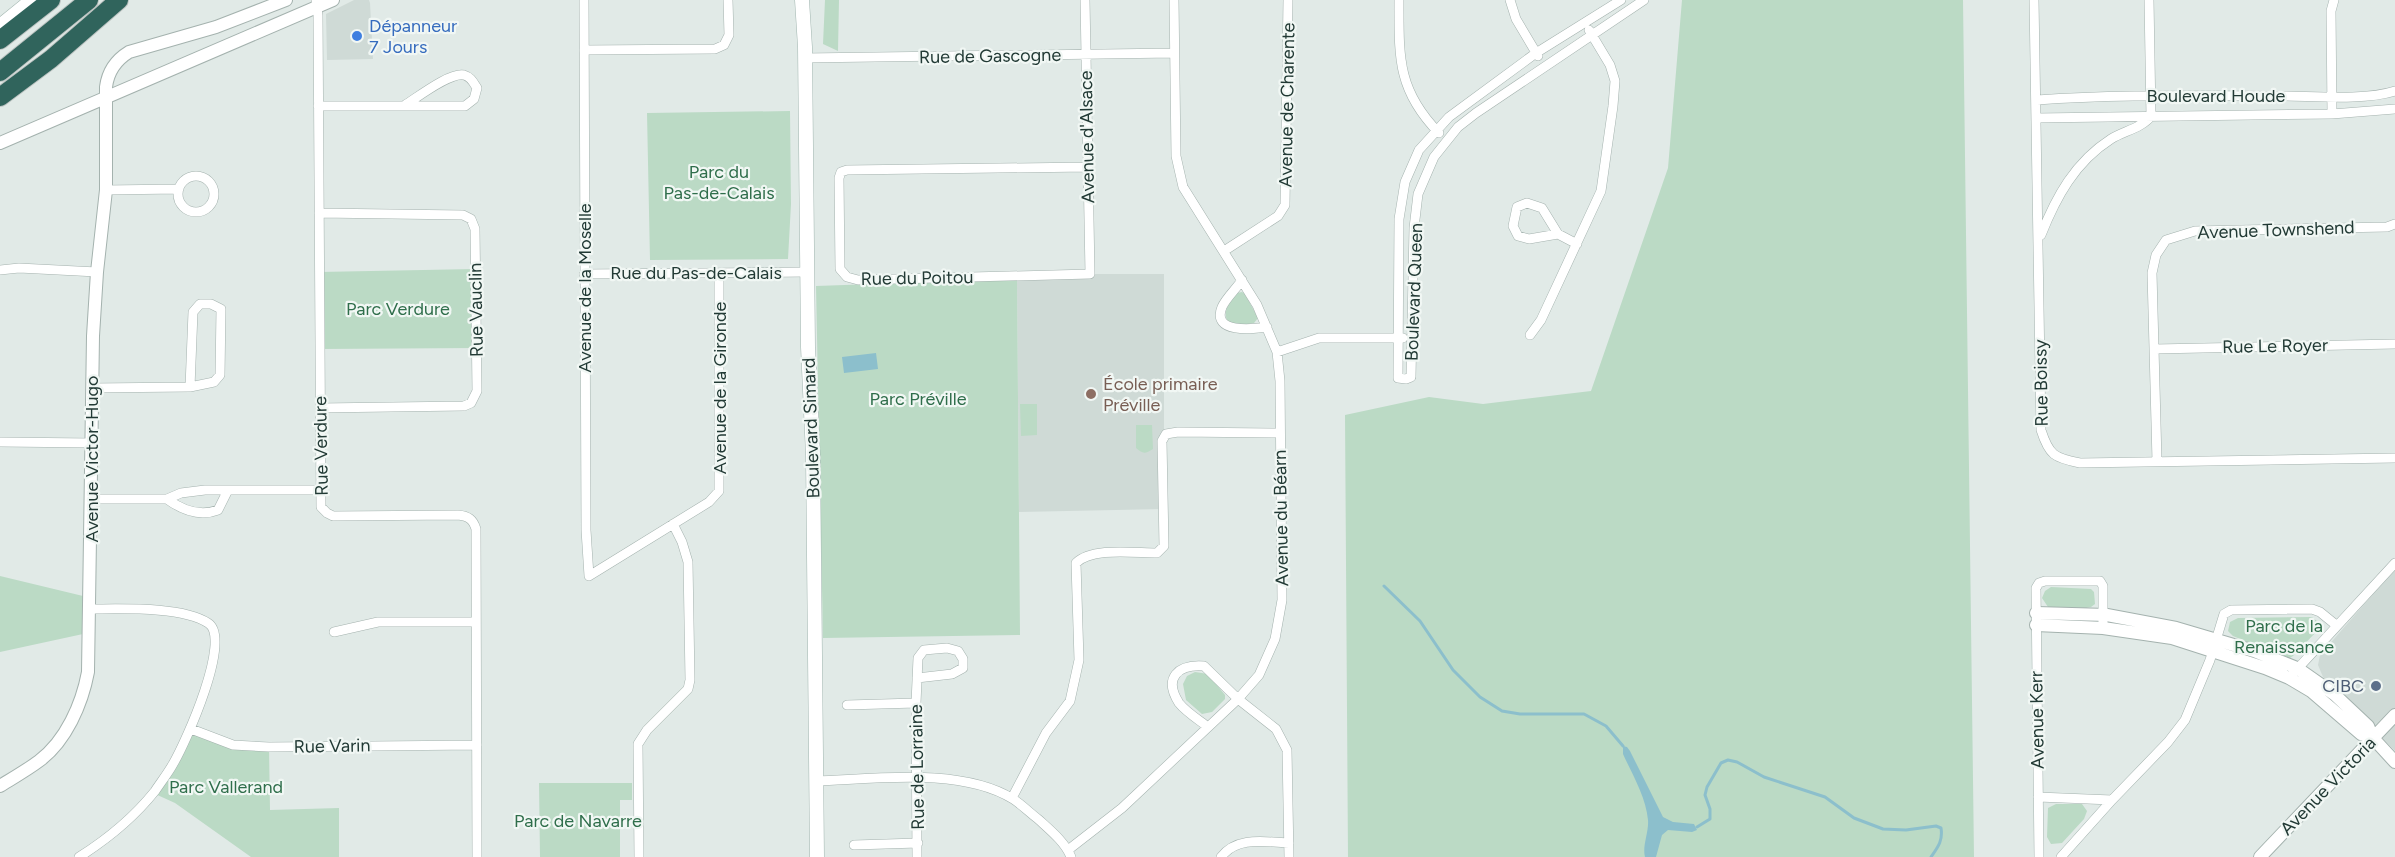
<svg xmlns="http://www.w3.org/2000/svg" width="2395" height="857" font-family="Figtree,sans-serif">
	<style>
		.built { fill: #cfdad6 }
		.green { fill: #bbdac5 }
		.water { fill: #8cbfcc }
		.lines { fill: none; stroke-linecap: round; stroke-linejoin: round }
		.stream { stroke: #8cbfcc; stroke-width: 3 }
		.minor-casing { stroke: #a4b2ae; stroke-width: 10 }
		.tertiary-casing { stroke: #a4b2ae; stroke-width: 14 }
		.secondary-casing { stroke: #a0b5af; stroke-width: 15 }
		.motorway-casing { stroke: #bdc4c2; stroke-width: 20 }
		.minor { stroke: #fff; stroke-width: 9 }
		.tertiary { stroke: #fff; stroke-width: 12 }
		.secondary { stroke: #fff; stroke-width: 14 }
		.motorway { stroke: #30645c; stroke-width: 18 }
		.shop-dot { fill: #3f7fe0; stroke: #f1f7f4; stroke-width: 2 }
		.education-dot { fill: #8d6e63; stroke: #f1f7f4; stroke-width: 2 }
		.service-dot { fill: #5c6f8a; stroke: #f1f7f4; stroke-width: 2 }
		.labels { text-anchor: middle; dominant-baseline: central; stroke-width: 4.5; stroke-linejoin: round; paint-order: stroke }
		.shop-label { font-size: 18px; fill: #366cbe; stroke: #f1f7f4; text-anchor: start }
		.street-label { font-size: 18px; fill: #223a35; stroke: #f1f7f4 }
		.park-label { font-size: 18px; fill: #2f6e4b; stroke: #f1f7f4 }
		.education-label { font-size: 18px; fill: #785e54; stroke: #f1f7f4; text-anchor: start }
		.service-label { font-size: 18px; fill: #4e5e75; stroke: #f1f7f4; text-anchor: end }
	</style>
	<rect width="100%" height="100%" fill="#e1eae7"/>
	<path class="built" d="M354,0H369L370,3L373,59L327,60L326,14Z
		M1090,274H1164V509L1019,512L1017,279Z
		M2395,569V751L2323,677L2318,665L2320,655Z"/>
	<path class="green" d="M825,0H839L838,51L823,44Z
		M1682,0H1963L1974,857H1348L1345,415L1429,397L1483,404L1591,391L1668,168Z
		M790,111L791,204L788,259L650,260L647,113Z
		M475,269L477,348L320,349L319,272Z
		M1017,279L1020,635L823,638L816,286Z
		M1242,292L1245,294L1258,318L1254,323L1238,326L1227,321C1223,309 1230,302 1237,293Z
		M1020,404H1037V435L1021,436Z
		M1136,425H1152L1153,449C1145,454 1143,454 1136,448Z
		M0,576L83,596V634L0,652Z
		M2051,587L2091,589L2094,592L2095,604L2091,607L2086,608L2048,607L2042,598L2045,591Z
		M2312,617L2318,622L2319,629L2293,656L2288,659L2233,636L2228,631L2230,622L2238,618Z
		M1195,672L1208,674L1225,695V699L1212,712L1202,714L1186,700L1183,684L1187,676Z
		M191,729L218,741L269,747L270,810L339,808V857H251L175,803L153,793Z
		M539,783H632V800H620V857H540Z
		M2078,804H2082L2087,811L2084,819L2062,843L2051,844L2047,837L2048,808L2056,804Z"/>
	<path class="water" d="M876,353L878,369L844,373L842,357Z
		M1623,746L1627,747L1630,751L1663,817L1673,822L1694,824L1697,830L1692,832L1668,830L1662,835L1656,857H1645C1642,846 1649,832 1648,820C1646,797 1632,774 1623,754Z"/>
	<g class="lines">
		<path class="stream" d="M1384,586L1420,621L1453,670L1480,697L1502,711L1520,714H1584L1606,726L1623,746
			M1697,827L1710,819V809L1705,795L1707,787L1721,763L1728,760L1737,762L1764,777L1825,797L1854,818L1883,829L1906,830L1936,826L1941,828C1943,841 1938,847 1931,857"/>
		<defs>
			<path id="minor" d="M316,0L318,15L321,507L327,513L333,516L458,515C468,516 473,519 476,529L477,857
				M584,0L586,530L589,576L709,502L719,491V273
				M1085,0L1090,274L858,280L847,277L840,269L839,178L841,172L847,170L1088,167
				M1399,0C1399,57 1397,90 1439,133
				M1510,0L1516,19L1538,56
				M1621,0L1536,53L1449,117L1419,150L1405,182L1399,219L1398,378L1406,379L1411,377L1414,228L1418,194L1434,157L1458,127L1476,113L1644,0
				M2034,0L2041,430C2049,455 2054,458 2080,463L2395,458
				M2149,0L2151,116
				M584,50L715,49L724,45L729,35L728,0
				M805,58L1174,53
				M2037,100C2117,94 2199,96 2280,96C2313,96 2364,101 2395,91
				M318,106H465L474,99L477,88C473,82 471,77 464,75C450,72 418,97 405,105
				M2332,114L2331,11L2334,0
				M2037,118L2332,114L2395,109
				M178 194a18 18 0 1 1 36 0a18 18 0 1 1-36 0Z
				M106,190L179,189
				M319,213L463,215L471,219L475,229L477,391L471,403L464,406L320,408
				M1558,234L1529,239L1518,236L1513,226L1517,207L1527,203L1542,208L1558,234L1577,244
				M2041,235C2056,197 2075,162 2111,139C2124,131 2142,128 2151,116
				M1224,251L1278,216L1285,205L1288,0
				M0,270L19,268L97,272
				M584,274L807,272
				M1242,280C1236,289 1226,298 1222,307C1211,334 1253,329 1267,327
				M1530,335L1541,320L1601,191L1613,106L1615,81L1610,65L1589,30
				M2155,349L2395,344
				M1277,352L1319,338H1403
				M92,388L190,387L214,382L220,375L221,309L211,304H200L193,312L190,387
				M0,442L92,443
				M2157,461L2152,273L2156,255L2166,240L2195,231L2387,227L2395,224
				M92,499H167L181,493L205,490H320
				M167,499C182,510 200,517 218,510L228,490
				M334,632L378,622H476
				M917,678L952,674L963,668V659L958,651L947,648L924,650L918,658L916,703L917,857
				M2289,678L2395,563
				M847,705L916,703
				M1208,727C1199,720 1186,712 1179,703C1163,678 1178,664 1204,666L1238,699L1276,729L1287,750L1289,857
				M191,729L233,745L269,747L477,745
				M816,781C875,779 961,767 1013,799C1021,804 1030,813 1038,819C1050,830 1065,842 1071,857
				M2038,797L2112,800
				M1012,798L1046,733L1070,701L1079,660L1076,563C1092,547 1134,553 1157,553L1164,546L1162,441L1166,434L1178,432L1280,433
				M854,845L918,843
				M1068,850L1122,808L1238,699L1259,675L1275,639L1282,600L1280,381L1277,352L1257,305L1183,187L1176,156L1174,0
				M79,857C106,840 135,816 155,791C161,782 168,773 173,764C185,744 233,638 208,623C182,606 121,609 90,609
				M639,857L638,744L647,730L688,689L690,680L688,562L682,542L673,524
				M1221,857C1237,836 1265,842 1289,843
				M2039,857L2036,588L2039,583L2045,581H2100L2103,586V628
				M2061,857L2112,800L2168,742L2185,720L2210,660L2224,614L2231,610L2312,609L2320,612L2336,625"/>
			<path id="tertiary" d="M0,143L333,0
				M2036,613L2107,615L2176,628L2254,651L2297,668L2334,694L2368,726L2373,738L2395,762
				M2036,625L2103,628L2172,638L2265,668L2289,678L2311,691L2361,734L2373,738
				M0,786C13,778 27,770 39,761C66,741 82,704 88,672L93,336L97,272L106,190V87C108,71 116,60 129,52L216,27L286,0
				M2260,857L2395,715"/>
			<path id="secondary" d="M802,0L805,47L808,347L813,455L817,857
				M0,26L32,0"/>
			<path id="motorway" d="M0,40L51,0
				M0,72L89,0
				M0,97L51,59L119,0"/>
		</defs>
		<use href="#minor" class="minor-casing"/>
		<use href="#tertiary" class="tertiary-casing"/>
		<use href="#secondary" class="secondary-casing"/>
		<use href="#motorway" class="motorway-casing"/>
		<use href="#minor" class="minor"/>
		<use href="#tertiary" class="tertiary"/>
		<use href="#secondary" class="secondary"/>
		<use href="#motorway" class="motorway"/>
	</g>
	<circle class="shop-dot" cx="357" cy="36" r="6"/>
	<circle class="education-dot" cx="1091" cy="394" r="6"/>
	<circle class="service-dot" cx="2376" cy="686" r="6"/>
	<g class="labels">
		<g class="shop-label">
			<text x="369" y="26">Dépanneur<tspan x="369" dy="21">7 Jours</tspan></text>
		</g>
		<g class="street-label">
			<text transform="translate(990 56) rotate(-1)">Rue de Gascogne</text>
			<text x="2216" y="96">Boulevard Houde</text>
			<text transform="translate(1287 105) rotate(-89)">Avenue de Charente</text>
			<text transform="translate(1087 137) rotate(-91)">Avenue d'Alsace</text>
			<text transform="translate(2276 230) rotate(-2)">Avenue Townshend</text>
			<text x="696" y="273">Rue du Pas-de-Calais</text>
			<text transform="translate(917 278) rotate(-1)">Rue du Poitou</text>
			<text transform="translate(585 288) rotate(-90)">Avenue de la Moselle</text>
			<text transform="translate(1414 292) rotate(-88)">Boulevard Queen</text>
			<text transform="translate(476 310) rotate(-91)">Rue Vauclin</text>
			<text transform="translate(2275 346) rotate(-1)">Rue Le Royer</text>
			<text transform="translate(2041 383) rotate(-91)">Rue Boissy</text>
			<text transform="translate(720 388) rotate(-90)">Avenue de la Gironde</text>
			<text transform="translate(811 428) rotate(-92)">Boulevard Simard</text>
			<text transform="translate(321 446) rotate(-91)">Rue Verdure</text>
			<text transform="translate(92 459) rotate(-90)">Avenue Victor-Hugo</text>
			<text transform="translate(1281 518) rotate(-91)">Avenue du Béarn</text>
			<text transform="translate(2037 720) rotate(-91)">Avenue Kerr</text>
			<text transform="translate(332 746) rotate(-1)">Rue Varin</text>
			<text transform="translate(917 767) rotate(-91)">Rue de Lorraine</text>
			<text transform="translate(2328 786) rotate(-46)">Avenue Victoria</text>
		</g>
		<g class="park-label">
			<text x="719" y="172">Parc du<tspan x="719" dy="21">Pas-de-Calais</tspan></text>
			<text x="398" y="309">Parc Verdure</text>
			<text x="918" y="399">Parc Préville</text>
			<text x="2284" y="626">Parc de la<tspan x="2284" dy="21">Renaissance</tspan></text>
			<text x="226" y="787">Parc Vallerand</text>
			<text x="578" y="821">Parc de Navarre</text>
		</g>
		<g class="education-label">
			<text x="1103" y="384">École primaire<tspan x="1103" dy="21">Préville</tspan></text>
		</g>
		<g class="service-label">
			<text x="2364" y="686">CIBC</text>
		</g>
	</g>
</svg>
